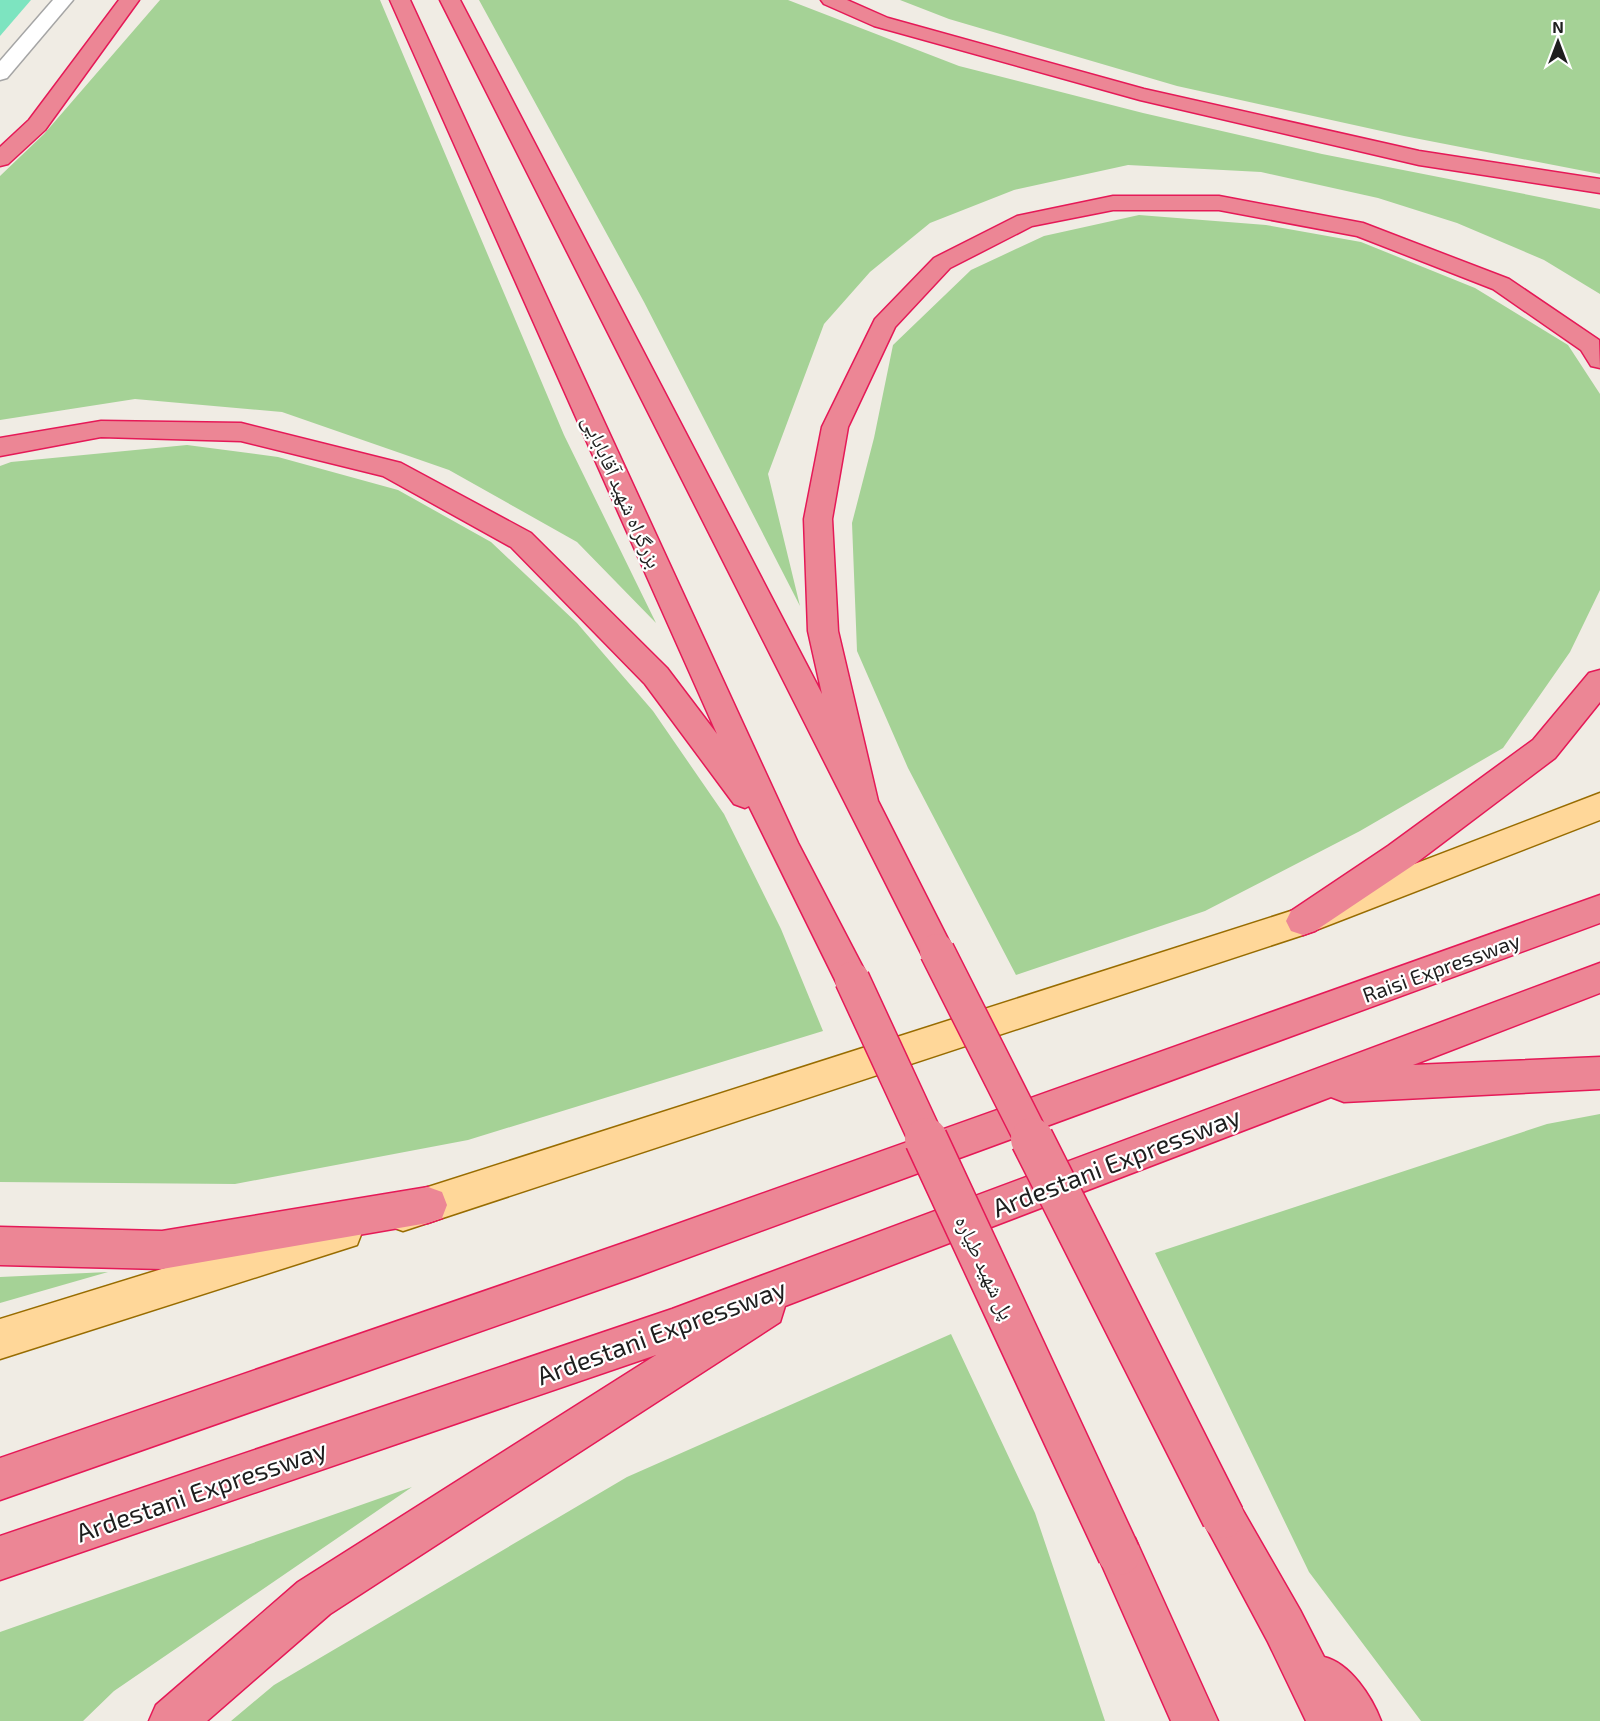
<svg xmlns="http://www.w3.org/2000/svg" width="1600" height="1721" font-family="'Exo 2','Noto Naskh Arabic',sans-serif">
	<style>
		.forest { fill: #a5d296 }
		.pitch { fill: #7de4c0 }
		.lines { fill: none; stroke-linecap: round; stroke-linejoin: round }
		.minor-casing { stroke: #a5a5a5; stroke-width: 3 }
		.major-casing { stroke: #986c00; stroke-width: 3 }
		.highway-casing { stroke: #e51957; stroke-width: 3 }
		.minor { fill: #fff; fill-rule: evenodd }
		.major { fill: #ffd799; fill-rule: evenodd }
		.highway { fill: #ec8695; fill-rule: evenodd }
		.highway-bridge-far1-casing { stroke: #e51957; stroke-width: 37; stroke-linecap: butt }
		.highway-bridge-casing { stroke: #e51957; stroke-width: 45; stroke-linecap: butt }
		.highway-bridge-far1 { stroke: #ec8695; stroke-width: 34 }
		.highway-bridge { stroke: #ec8695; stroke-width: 42 }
		.labels { text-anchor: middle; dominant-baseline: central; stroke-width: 4.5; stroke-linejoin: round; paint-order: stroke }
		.street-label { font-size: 21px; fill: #1e1e1e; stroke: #fff }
		.near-street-label { font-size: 26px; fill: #1e1e1e; stroke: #fff }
	</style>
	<rect width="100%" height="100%" fill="#f0ece4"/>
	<path class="forest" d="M160,0H380L564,435L656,623L577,542L449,470L282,412L135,399L0,420V176L44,134Z
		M479,0H788L959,66L1143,113L1322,154L1600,209V294L1544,260L1457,223L1378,198L1261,172L1128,165L1014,190L930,223L870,272L824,324L768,474L800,606L644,302Z
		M900,0H1600V174L1404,136L1177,86L949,19Z
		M1139,215L1266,225L1361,242L1475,288L1568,345L1600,394V590L1570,652L1503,748L1360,831L1205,911L1016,975L908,768L857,651L852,523L874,438L893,345L971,270L1044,236Z
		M187,445L278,457L398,490L491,542L577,623L653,711L724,814L781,929L823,1031L468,1140L235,1184L0,1182V466L11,462Z
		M1600,1114V1721H1421L1309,1572L1155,1253L1547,1124Z
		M108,1272L0,1303V1277Z
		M951,1334L1035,1513L1105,1721H231L274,1685L627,1477Z
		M412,1487L114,1691L83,1721H0V1632Z"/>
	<path class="pitch" d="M0,0H31L0,36Z"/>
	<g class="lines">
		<defs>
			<path id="minor" d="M53,0H73L7,78L0,80V61Z"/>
			<path id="major" d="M1600,793V820L1303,935L403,1231L389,1226L384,1213L389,1200L403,1195L1297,909Z
				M343,1213L357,1219L362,1232L357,1245L0,1359V1319Z"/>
			<path id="highway" d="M119,0H139L45,130L8,164L0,166V147L29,120Z
				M390,0H410L798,843L869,979L864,990L852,994L840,990L749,806L745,808L734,804L645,684L511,547L383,476L241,441L101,437L0,456V438L101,421L241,423L401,463L531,533L667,668L717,734Z
				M440,0H460L822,694L808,631L804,519L822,427L875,319L934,258L1017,216L1113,196H1219L1363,223L1509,279L1599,340L1600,368L1591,366L1581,350L1493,289L1357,236L1219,210H1113L1032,226L950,268L895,327L848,427L832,519L838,631L878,801L954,951L949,961L937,966L925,961Z
				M821,0H847L888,18L1144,89L1419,151L1600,179V193L1419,165L1140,100L874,26L824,4Z
				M1600,670V702L1555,758L1412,866L1315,931L1303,935L1291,931L1286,921L1291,911L1388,846L1533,740L1589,673Z
				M1600,895V923L638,1276L0,1500V1458L638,1238Z
				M1600,963V993L1413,1065L1600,1057V1089L1344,1102L1331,1097L785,1306L780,1322L330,1614L207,1721H149L156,1705L298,1582L656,1355L0,1580V1536L672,1309Z
				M428,1187L442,1192L447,1205L442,1218L428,1223L162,1269L0,1265V1227L162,1231Z
				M1223,1495L1238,1502L1300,1610L1324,1657C1350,1663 1372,1697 1381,1721H1306L1268,1642L1201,1517L1208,1502Z
				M1119,1532L1135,1538L1218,1721H1171L1097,1554L1103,1538Z"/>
		</defs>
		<use href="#minor" class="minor-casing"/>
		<use href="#major" class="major-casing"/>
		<use href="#highway" class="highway-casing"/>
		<use href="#minor" class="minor"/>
		<use href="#major" class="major"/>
		<use href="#highway" class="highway"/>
		<defs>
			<path id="highway-bridge-far1" d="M937,951L1033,1141
				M852,979L927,1141"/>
			<path id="highway-bridge" d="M926,1139L1119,1554
				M1032,1139L1223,1517"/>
		</defs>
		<use href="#highway-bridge-far1" class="highway-bridge-far1-casing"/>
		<use href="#highway-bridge" class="highway-bridge-casing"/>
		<use href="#highway-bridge-far1" class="highway-bridge-far1"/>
		<use href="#highway-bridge" class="highway-bridge"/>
	</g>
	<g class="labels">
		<g class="street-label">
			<text transform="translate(623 491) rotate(66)">بزرگراه شهید آقابابایی</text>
			<text transform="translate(1441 967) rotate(-20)">Raisi Expressway</text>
			<text transform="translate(986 1267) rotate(65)">پل شهید طیاره</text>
		</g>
		<g class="near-street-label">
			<text transform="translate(1116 1161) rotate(-21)">Ardestani Expressway</text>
			<text transform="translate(661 1331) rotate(-20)">Ardestani Expressway</text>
			<text transform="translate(201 1490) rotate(-19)">Ardestani Expressway</text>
		</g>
	</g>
	<g transform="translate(1558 42)" stroke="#ffffff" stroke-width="4.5" paint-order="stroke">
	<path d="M0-4.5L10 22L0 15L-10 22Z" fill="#1e1e1e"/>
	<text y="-9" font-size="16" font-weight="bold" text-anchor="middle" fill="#1e1e1e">N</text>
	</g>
</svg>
